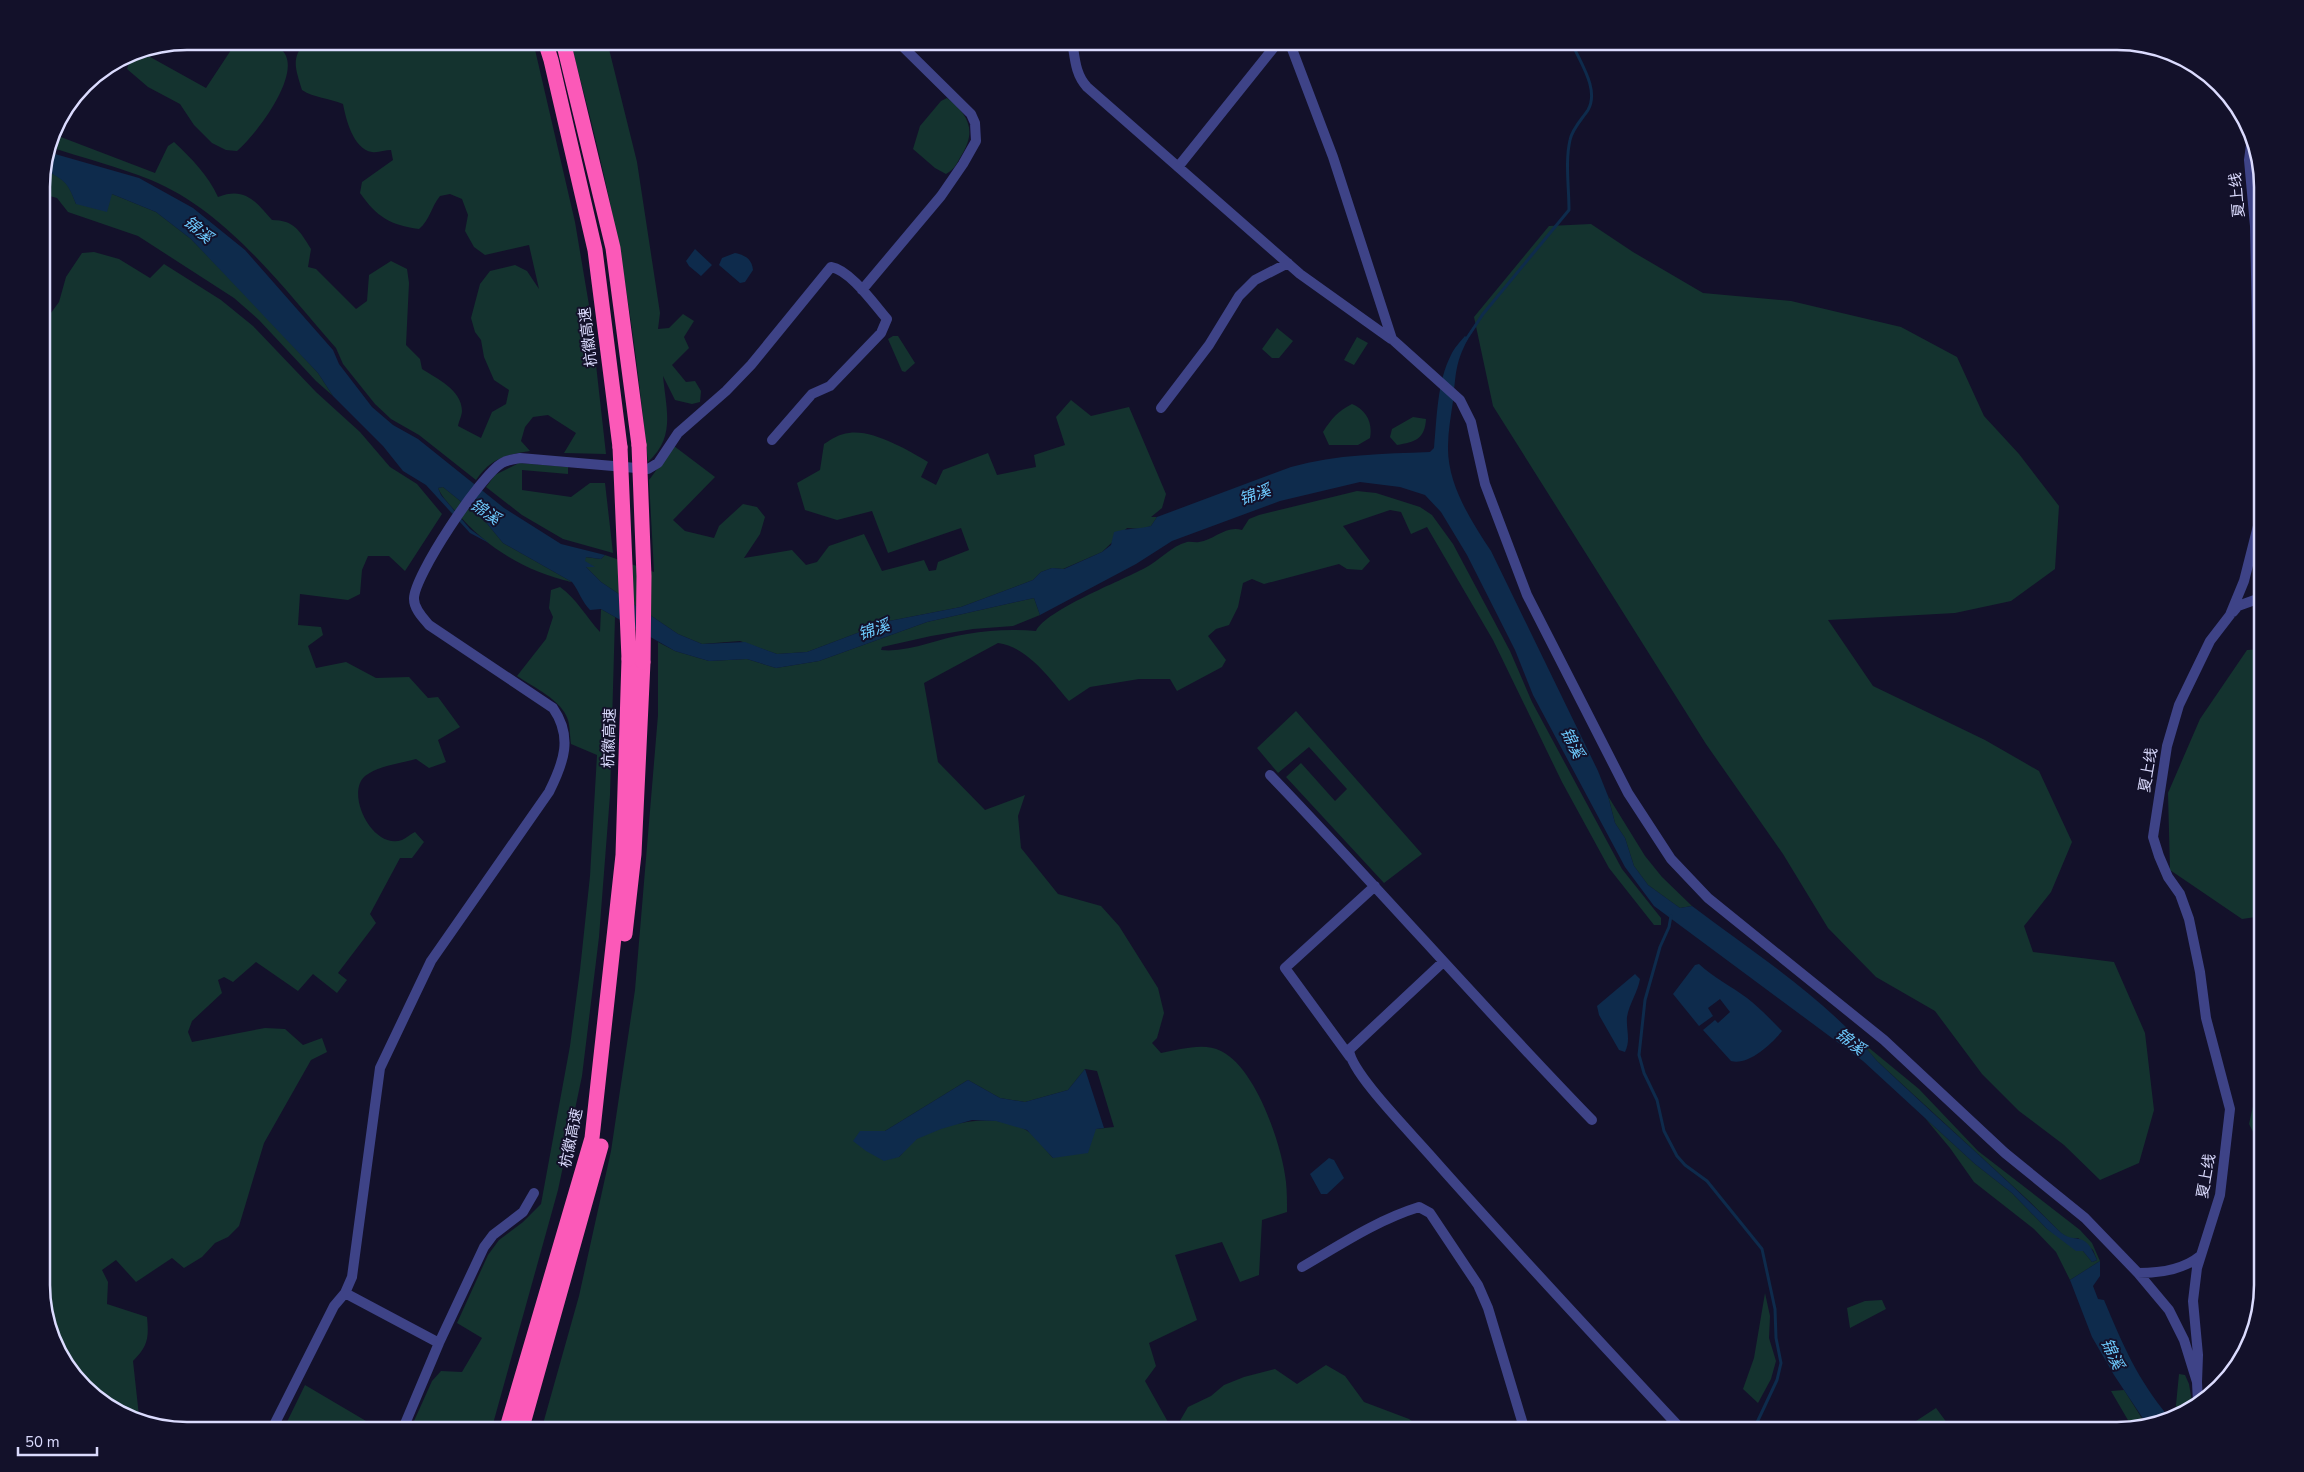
<svg xmlns="http://www.w3.org/2000/svg" width="2304" height="1472" font-family="'Nunito Sans','Noto Sans SC',sans-serif">
	<style>
		.green { fill: #14332f; fill-rule: evenodd }
		.water { fill: #0e2b4c }
		.lines { fill: none; stroke-linecap: round; stroke-linejoin: round }
		.stream { stroke: #0e2b4c; stroke-width: 3 }
		.minor { stroke: #3e4387; stroke-width: 10 }
		.highway { stroke: #fb59b8; stroke-width: 15 }
		.highway-bridge { stroke: #fb59b8; stroke-width: 15 }
		.labels { text-anchor: middle; dominant-baseline: central; stroke-width: 4; stroke-linejoin: round; paint-order: stroke }
		.street-label { font-size: 15px; fill: #dbdbfe; stroke: #13112a }
		.water-label { font-size: 16px; font-style: italic; fill: #6cc8fb; stroke: #13112a }
		.rim { fill: none; stroke: #dbdbfe; stroke-width: 2.5 }
	</style>
	<rect width="100%" height="100%" fill="#13112a"/>
	<path class="green" d="M244,41H273C277,45 284,51 286,56C297,81 255,136 237,151L226,150L212,143L194,125L180,104L148,87L127,69L131,57L143,53L206,88L231,50Z
		M306,41H533L575,222L590,311L606,454L564,453L576,433L548,415L533,417L525,427L521,441L530,451C505,455 491,458 476,480L419,435L391,419L375,404L343,364L336,348C283,288 228,212 151,180C119,167 83,158 50,147L53,134L155,173L168,146L174,142C192,159 208,175 218,197C245,186 256,202 272,220C294,220 300,231 311,249L308,267L316,269L356,309L367,301L369,275L391,261L407,269L409,283L406,345L420,359L422,369C436,378 462,390 462,411C462,415 459,421 458,426L481,438L492,412L506,404L509,390L494,380L484,357L481,340L475,332L471,318L480,284L490,271L515,265L527,271L539,289L529,245L485,255L474,247L465,231L468,215L462,199L450,194L440,196C431,207 430,220 419,229C390,225 377,217 360,193L362,182L393,160L391,150C385,150 378,153 372,152C353,149 346,119 343,104C329,98 314,98 302,90C296,69 290,59 306,41Z
		M570,41H607L637,162L660,313L658,329L669,328L683,314L694,321L684,337L689,348L672,365L686,382L695,381L701,391L700,402L692,404L675,400L663,376C666,409 676,437 648,462C642,407 636,351 627,296C614,210 593,125 570,41Z
		M947,98C969,115 977,131 961,156C957,163 954,170 946,174L935,168L913,149L920,126L941,101Z
		M44,168C66,183 66,178 76,204L112,194L156,212L191,239L258,308L318,373L333,396L316,381L259,320L234,298L138,236L68,212L57,198L42,194Z
		M1591,224L1633,252L1703,293L1791,301L1901,327L1957,357L1984,416L2019,454L2059,506L2055,569L2011,601L1955,613L1828,620L1873,686L1985,740L2039,771L2072,842L2051,892L2024,926L2033,952L2114,962L2145,1033L2154,1110L2139,1163L2100,1180L2064,1145L2019,1111L1982,1074L1935,1011L1876,977L1828,928L1783,854L1706,744L1493,406L1474,317L1549,226Z
		M94,252L119,259L150,278L164,264L221,300L253,326L316,392L360,432L390,467L417,484L442,514L405,571L389,556H368L362,570L360,594L348,600L300,594L298,625L321,627L323,635L308,646L316,668L346,662L376,678L409,677L428,698L438,697L460,727L438,740L446,762L429,768L416,759C401,763 378,766 365,776C345,793 372,850 402,840C406,838 411,834 415,832L424,842L412,858H400L370,914L376,923L338,973L347,980L337,993L313,974L298,991L256,962L233,982L224,977L218,980L222,993L192,1021L188,1032L192,1042L265,1028L285,1029L303,1045L322,1038L327,1052L311,1060L264,1143L239,1226L228,1237L215,1243L202,1257L184,1268L172,1258L136,1282L116,1260L102,1270L108,1282L107,1304L147,1317C149,1338 148,1346 133,1361L139,1416L106,1406L61,1358L42,1294V339L51,331L45,321L59,302L66,277L82,253Z
		M1277,328L1293,341L1279,358H1272L1262,349Z
		M893,336H898L915,363L905,372L902,371L888,339Z
		M1357,337L1368,343L1354,365L1344,360Z
		M1071,400L1091,416L1129,407L1166,494L1162,508L1151,517H1157L1151,526L1141,529L1127,528L1102,552L1063,569L1052,568L1041,572L1033,580L961,607L889,621L807,652L777,654L740,641L702,644L678,634L601,582L585,566V557L601,559L605,555L654,572L649,480L674,446L715,477L673,520L685,531L714,538L719,526L743,504L757,507L765,517L760,534L744,558L792,550L806,565L817,562L829,546L864,534L882,571L924,560L929,571L936,570L938,562L969,550L961,528L888,553L872,511L837,520L805,510L797,483L820,470L824,444C832,439 839,434 849,433C872,429 908,450 928,462L921,477L936,485L943,470L988,453L997,475L1036,467L1034,455L1065,445L1056,417Z
		M1352,404C1366,410 1373,422 1370,438L1358,445H1329L1323,432C1331,419 1338,411 1352,404Z
		M1413,417L1426,419C1425,439 1415,442 1397,445L1390,437L1392,429Z
		M519,463L568,467V474L522,470V490L571,497L590,483H605L613,553L563,539L522,515L486,487L495,475Z
		M443,487L485,521L503,543L572,582C526,572 487,548 456,512C449,504 442,497 438,488Z
		M1357,491L1376,493L1420,507L1432,515L1453,544L1510,651L1532,702L1622,869L1661,918V925H1654L1609,868L1562,782L1493,640L1427,527L1411,534L1401,512L1390,510L1343,526L1370,561L1362,570L1347,569L1339,564L1264,584L1252,579L1243,583L1238,607L1229,625L1216,629L1208,636L1226,660L1222,667L1177,691L1170,679H1139L1090,687L1069,701C1050,679 1028,647 998,643L924,683L938,762L985,810L1025,795L1018,816L1021,848L1058,894L1101,906L1119,926L1158,988L1164,1013L1157,1038L1152,1043L1161,1053C1180,1050 1203,1042 1221,1051C1256,1068 1282,1145 1286,1182C1287,1192 1287,1202 1287,1212L1262,1220L1259,1275L1240,1282L1222,1242L1175,1255L1197,1320L1149,1343L1156,1366L1145,1381L1173,1431H541L579,1296L611,1151L635,990L658,715V642L675,651L709,661L747,659L776,668L819,661L927,622L1034,598L1040,615L1013,626L973,629L931,636L882,647L881,650C909,653 939,638 967,634C990,630 1013,629 1036,631C1046,610 1121,581 1145,568C1159,561 1171,546 1187,542C1191,541 1195,543 1199,542C1214,540 1226,525 1242,530L1249,519L1259,515ZM1085,1069L1097,1071L1114,1127L1096,1129L1053,1158C1045,1150 1036,1136 1026,1130C996,1112 948,1122 918,1138C911,1142 905,1151 899,1157L860,1131H885L968,1080L1000,1098L1025,1102L1068,1090Z
		M560,587C577,599 586,617 600,632L601,609L615,617L610,795L599,937L582,1076L558,1190L491,1431H426L414,1421L432,1381L441,1371L462,1372L482,1338L457,1323L488,1255L499,1240L523,1222L541,1204L570,1046L580,970L590,876L597,755L571,744C570,737 570,727 568,720C562,700 533,687 517,676L546,639L553,617L549,608L551,590Z
		M2263,649V916L2242,919L2170,870L2168,793L2200,719L2247,650Z
		M1296,711L1422,854L1384,883L1286,777L1301,763L1335,801L1347,789L1309,747L1278,773L1257,748Z
		M1608,796L1645,856L1662,877L1692,906L1680,908L1648,885L1634,866L1625,838L1615,823Z
		M1857,1038L1919,1089L1978,1151L2080,1230L2092,1243L2100,1261L2070,1280L2056,1252L2034,1229L1974,1182L1950,1148L1925,1118L1975,1164L2012,1193L2047,1229L2083,1251L2092,1262L2097,1260L2093,1250L2078,1238L2070,1239L2061,1233L2029,1201L1877,1061Z
		M2263,1062V1151L2249,1124Z
		M1765,1293L1770,1316L1769,1338L1776,1361L1771,1379L1758,1403L1743,1389L1754,1358Z
		M1882,1300L1886,1309L1850,1328L1847,1308L1865,1301Z
		M2244,1346L2238,1366L2228,1375L2236,1350Z
		M1326,1365L1345,1376L1364,1402L1409,1419L1420,1427L1448,1425L1450,1431H1174L1188,1407L1211,1396L1224,1385L1244,1377L1275,1369L1297,1384Z
		M2179,1374L2185,1375L2189,1384L2193,1408L2190,1411L2175,1415Z
		M305,1385L383,1431H292L284,1428Z
		M2124,1390L2145,1423L2132,1427L2111,1391Z
		M1936,1408L1953,1431H1918L1913,1423Z"/>
	<path class="water" d="M48,152L139,178L193,208L245,250L333,350L339,364L372,407L393,425L418,439L504,508L561,544L605,555L601,559L586,557L585,561L595,567H586L601,582L678,634L702,644L745,642L777,654L807,652L889,621L961,607L1033,580L1041,572L1052,568L1064,569L1102,552L1111,545L1114,532C1127,528 1139,529 1151,526L1157,517L1291,467C1337,454 1383,454 1430,452L1434,448C1437,418 1437,382 1451,355C1454,348 1460,342 1465,336L1468,339C1455,363 1456,374 1453,401C1451,416 1448,431 1448,446C1447,484 1471,521 1491,551L1598,771L1608,796L1615,823L1625,838L1634,866L1648,885L1680,908L1692,906C1753,952 1830,1002 1877,1061C1937,1118 2000,1172 2058,1230C2075,1247 2084,1227 2097,1260L2092,1262L2083,1251H2076L2047,1229L2012,1193L1975,1164L1863,1061L1654,906L1625,867L1533,695L1515,650L1467,555L1441,512L1425,495L1400,487L1360,482L1280,501L1172,541L1136,564L1040,615L1034,598L927,622L819,661L776,668L747,659L709,661L675,651L601,609L590,610C582,602 579,591 572,582L503,543L485,521L443,487L438,488L441,495L470,529L489,543L470,533L426,485L403,471L383,446L333,396L318,373L191,239L156,212L112,194L107,212L76,204C66,178 65,183 44,168Z
		M695,249L712,265L701,276L689,266L686,261Z
		M735,253C745,255 752,259 753,270L745,282L740,283L719,265L722,258Z
		M42,320L45,321L51,331L42,339Z
		M1699,964C1714,978 1731,986 1747,998C1760,1008 1771,1020 1782,1031C1772,1044 1748,1066 1731,1061L1703,1030L1715,1020L1718,1023L1730,1012L1720,999L1708,1008L1713,1016L1699,1026L1673,994L1695,965Z
		M1635,974L1640,979C1638,992 1629,1004 1627,1017C1626,1030 1631,1040 1625,1052L1619,1050L1599,1015L1597,1006Z
		M1085,1069L1104,1128L1096,1129L1088,1153L1053,1158L1027,1130L996,1121L972,1120L941,1129L917,1139L899,1157L884,1161L866,1151L853,1141L860,1131H885L968,1080L1000,1098L1025,1102L1068,1090Z
		M1329,1158L1334,1160L1344,1178L1327,1194H1321L1310,1174Z
		M2100,1261V1276L2093,1286L2098,1299L2104,1300C2123,1345 2137,1379 2169,1417L2146,1423L2114,1375L2092,1337L2070,1280Z"/>
	<g class="lines">
		<path class="stream" d="M1465,341L1483,314L1569,210C1569,187 1565,162 1570,140C1572,129 1582,119 1588,110C1600,89 1579,61 1571,41
			M1671,916L1669,927L1660,947L1645,1000L1639,1055L1644,1073L1657,1100L1664,1131L1677,1156L1685,1165L1707,1181L1762,1249L1775,1309L1776,1338L1781,1363L1777,1380L1753,1431"/>
		<path class="minor" d="M1072,41C1075,58 1075,74 1087,87L1300,274L1391,339
			M1289,41L1333,157L1392,339L1460,400L1471,422L1485,484L1527,595L1628,793L1671,859L1708,898L1884,1040L2005,1153L2085,1218L2138,1273L2169,1310L2184,1340L2197,1382
			M1178,167L1279,41
			M862,290L941,196L963,164L976,141L975,123L971,114L897,41
			M1161,408L1209,345L1239,296L1255,280L1288,263
			M2233,612L2238,606L2263,597
			M1270,775C1379,888 1482,1007 1592,1120
			M1442,963L1349,1050C1351,1073 1412,1134 1429,1154C1512,1248 1597,1339 1683,1431
			M1350,1057L1285,968L1375,886
			M1302,1267C1340,1245 1377,1220 1419,1207L1430,1213L1478,1285L1488,1308L1525,1431
			M2138,1273C2160,1273 2183,1270 2200,1256
			M345,1293L439,1343
			M2198,1403L2197,1382L2198,1355L2193,1301L2197,1268L2220,1195L2230,1109L2206,1018L2200,972L2189,919L2180,894L2168,877L2159,856L2153,837L2167,746L2179,705L2210,641L2230,615L2244,581L2261,514L2255,226L2249,160L2251,145
			M271,1431L334,1306L345,1293L352,1277L380,1068L431,961L549,792C564,762 573,737 553,708L429,625C423,618 414,609 414,599C413,577 481,475 502,463C507,460 514,459 520,458L648,469L658,463L678,433L726,391L751,365L831,267C850,270 874,304 887,319L881,333L830,386L812,394L772,440
			M402,1431L439,1343L484,1247L493,1235L523,1212L534,1193"/>
		<path class="highway" d="M545,41L551,60L595,250L620,447
			M563,41L613,248L639,445
			M625,934L634,854L643,662
			M506,1431L592,1138L623,855L629,659
			M521,1431L601,1146"/>
		<path class="highway-bridge" d="M639,445L644,576L643,662
			M620,447L629,659"/>
	</g>
	<g class="labels">
		<g class="street-label">
			<text transform="translate(2237 195) rotate(-95)">夏上线</text>
			<text transform="translate(588 337) rotate(-97)">杭徽高速</text>
			<text transform="translate(609 738) rotate(-88)">杭徽高速</text>
			<text transform="translate(2148 770) rotate(-80)">夏上线</text>
			<text transform="translate(571 1138) rotate(-78)">杭徽高速</text>
			<text transform="translate(2206 1176) rotate(-80)">夏上线</text>
		</g>
		<g class="water-label">
			<text transform="translate(198 230) rotate(40)">锦溪</text>
			<text transform="translate(1255 495) rotate(-19)">锦溪</text>
			<text transform="translate(485 512) rotate(34)">锦溪</text>
			<text transform="translate(874 630) rotate(-19)">锦溪</text>
			<text transform="translate(1572 743) rotate(63)">锦溪</text>
			<text transform="translate(1850 1042) rotate(37)">锦溪</text>
			<text transform="translate(2112 1354) rotate(65)">锦溪</text>
		</g>
	</g>
	<path d="M0 0H2304V1472H0ZM187 50H2117A137 137 0 0 1 2254 187V1285A137 137 0 0 1 2117 1422H187A137 137 0 0 1 50 1285V187A137 137 0 0 1 187 50Z" fill="#13112a" fill-rule="evenodd"/>
	<path class="rim" d="M187 50H2117A137 137 0 0 1 2254 187V1285A137 137 0 0 1 2117 1422H187A137 137 0 0 1 50 1285V187A137 137 0 0 1 187 50Z"/>
	<path d="M18 1447v8h79v-8" fill="none" stroke="#dbdbfe" stroke-width="2.5"/>
	<text x="25" y="1447" font-size="15" fill="#dbdbfe" stroke="#13112a" stroke-width="4" paint-order="stroke">50 m</text>
</svg>
